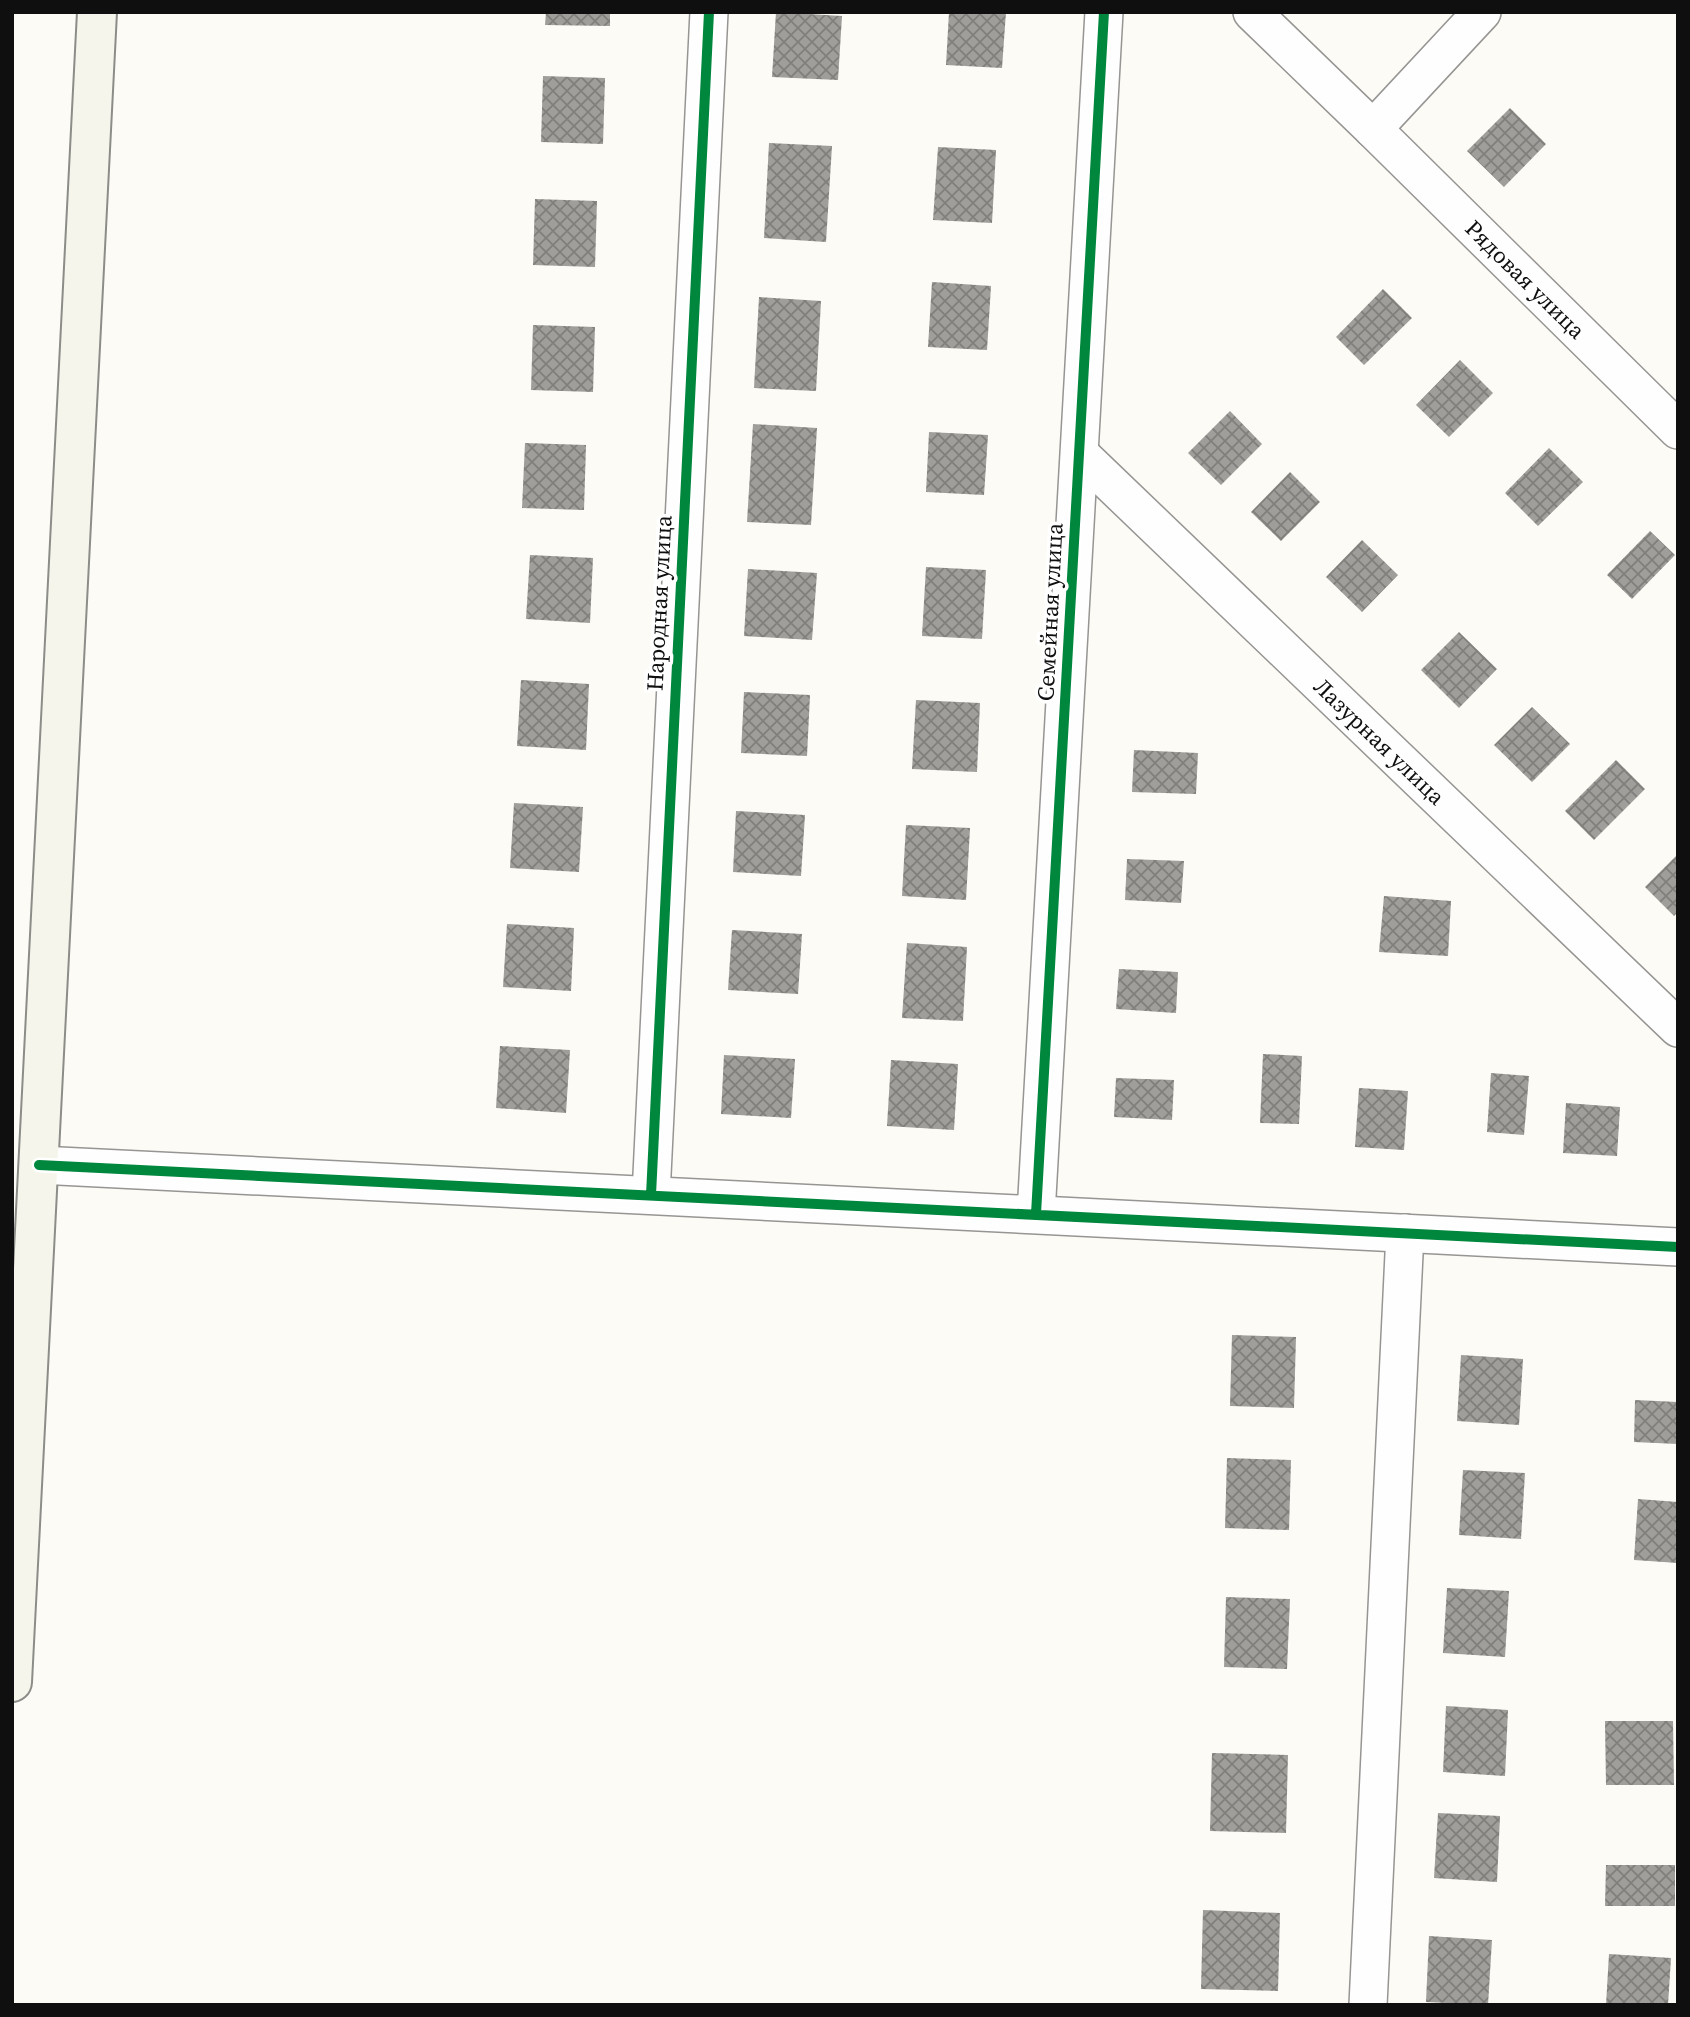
<svg xmlns="http://www.w3.org/2000/svg" width="1690" height="2017" font-family="'Source Serif 4',serif">
	<style>
		.building { fill: url(#building-cross-hatch) }
		.lines { fill: none; stroke-linecap: round; stroke-linejoin: round }
		.minor-casing { stroke: #969593; stroke-width: 40 }
		.secondary-casing { stroke: #8c8c89; stroke-width: 42 }
		.minor { stroke: #fffefe; stroke-width: 37 }
		.secondary { stroke: #f5f5eb; stroke-width: 38 }
		.cycleway-casing { stroke: #fff; stroke-width: 15 }
		.cycleway { stroke: #00873e; stroke-width: 10 }
		.labels { text-anchor: middle; dominant-baseline: central; stroke-width: 7; stroke-linejoin: round; paint-order: stroke }
		.street-label { font-size: 23px; fill: #0f0f0f; stroke: #fff }
	</style>
	<defs>
		<pattern id="building-cross-hatch" width="8" height="8" patternUnits="userSpaceOnUse" patternTransform="scale(1.75)"><rect width="8" height="8" fill="#a09e9a"/><path d="M0 0l8 8M0 8l8-8" fill="none" stroke="#817f7c"/></pattern>
	</defs>
	<rect width="100%" height="100%" fill="#fcfbf5"/>
	<path class="building" d="M546,12H610V26L545,25Z
		M776,12L842,16L838,80L772,77Z
		M949,12H1006L1002,68L946,65Z
		M543,76L605,78L603,144L541,142Z
		M1510,108L1546,144L1504,187L1467,151Z
		M769,143L832,146L826,242L764,238Z
		M938,147L996,150L992,223L933,220Z
		M535,199L597,201L595,267L533,265Z
		M932,282L991,286L987,350L928,347Z
		M1383,289L1412,318L1364,365L1336,337Z
		M759,297L821,301L816,391L754,388Z
		M533,325L595,327L593,392L531,390Z
		M1460,360L1493,393L1449,437L1416,405Z
		M1230,411L1262,444L1221,485L1188,453Z
		M753,424L817,428L811,525L747,522Z
		M929,432L988,435L984,495L926,492Z
		M525,443L586,445L584,510L522,508Z
		M1549,448L1583,482L1538,526L1505,493Z
		M1290,472L1320,502L1281,541L1251,512Z
		M1650,531L1675,555L1632,599L1607,575Z
		M1362,540L1398,575L1362,612L1326,577Z
		M530,555L593,558L590,623L526,619Z
		M926,567L986,570L982,639L922,636Z
		M748,569L817,573L812,640L744,636Z
		M1459,632L1497,669L1459,708L1421,670Z
		M521,680L589,684L586,750L517,746Z
		M744,692L810,695L807,756L741,753Z
		M916,700L980,703L977,772L912,769Z
		M1532,707L1570,744L1532,782L1494,745Z
		M1134,750L1198,753L1196,794L1132,792Z
		M1616,760L1645,789L1594,840L1565,811Z
		M514,803L583,807L579,872L510,868Z
		M736,811L805,815L801,876L733,872Z
		M906,825L970,828L966,900L902,896Z
		M1678,854V912L1674,916L1645,887Z
		M1127,859L1184,861L1181,903L1125,900Z
		M1384,896L1451,901L1448,956L1379,952Z
		M507,924L574,928L571,991L503,987Z
		M732,930L802,934L798,994L728,990Z
		M907,943L967,947L963,1021L902,1018Z
		M1119,969L1178,972L1176,1013L1116,1009Z
		M500,1046L570,1050L566,1113L496,1108Z
		M1263,1054L1302,1056L1299,1124L1260,1123Z
		M724,1055L795,1059L791,1118L721,1114Z
		M891,1060L958,1064L954,1130L887,1126Z
		M1491,1073L1529,1076L1524,1135L1487,1132Z
		M1116,1078L1174,1080L1172,1120L1114,1117Z
		M1359,1088L1408,1091L1404,1150L1355,1147Z
		M1566,1103L1620,1107L1617,1156L1563,1153Z
		M1232,1335L1296,1337L1294,1408L1230,1406Z
		M1461,1355L1523,1359L1519,1425L1457,1421Z
		M1635,1400L1678,1402V1444L1634,1442Z
		M1227,1458L1291,1460L1289,1530L1225,1528Z
		M1463,1470L1525,1473L1521,1539L1459,1535Z
		M1638,1499L1678,1502V1563L1634,1560Z
		M1447,1588L1509,1591L1505,1657L1443,1653Z
		M1226,1597L1290,1599L1287,1669L1224,1667Z
		M1446,1706L1508,1710L1505,1776L1443,1772Z
		M1605,1721H1673L1674,1785H1606Z
		M1212,1753L1288,1755L1286,1833L1210,1831Z
		M1438,1813L1500,1816L1497,1882L1434,1878Z
		M1606,1865H1675V1906H1605Z
		M1203,1910L1280,1913L1278,1991L1201,1989Z
		M1429,1936L1492,1940L1488,2005L1426,2002Z
		M1609,1954L1671,1958L1668,2005H1606Z"/>
	<g class="lines">
		<defs>
			<g id="minor">
				<path d="M1252,12L1373,129L1482,12"/>
				<path id="s1" d="M1373,129L1678,430"/>
				<path id="s2" d="M1080,454L1678,1028"/>
				<path d="M39,1165L1678,1247"/>
				<path d="M651,1195L709,12"/>
				<path d="M1036,1214L1104,12"/>
				<path d="M1368,2005L1405,1233"/>
			</g>
			<path id="secondary" d="M12,1682L97,12"/>
		</defs>
		<use href="#minor" class="minor-casing"/>
		<use href="#secondary" class="secondary-casing"/>
		<use href="#minor" class="minor"/>
		<use href="#secondary" class="secondary"/>
		<defs>
			<path id="cycleway" d="M39,1165L1678,1247
				M651,1195L709,12
				M1036,1214L1104,12"/>
		</defs>
		<use href="#cycleway" class="cycleway-casing"/>
		<use href="#cycleway" class="cycleway"/>
	</g>
	<g class="labels">
		<g class="street-label">
			<text stroke="none"><textPath href="#s1" startOffset="214">Рядовая улица</textPath></text>
			<text transform="translate(659 603) rotate(-87)">Народная улица</text>
			<text transform="translate(1050 612) rotate(-87)">Семейная улица</text>
			<text stroke="none"><textPath href="#s2" startOffset="415">Лазурная улица</textPath></text>
		</g>
	</g>
	<rect width="1690" height="2017" fill="none" stroke="#0f0f0f" stroke-width="28"/>
</svg>
